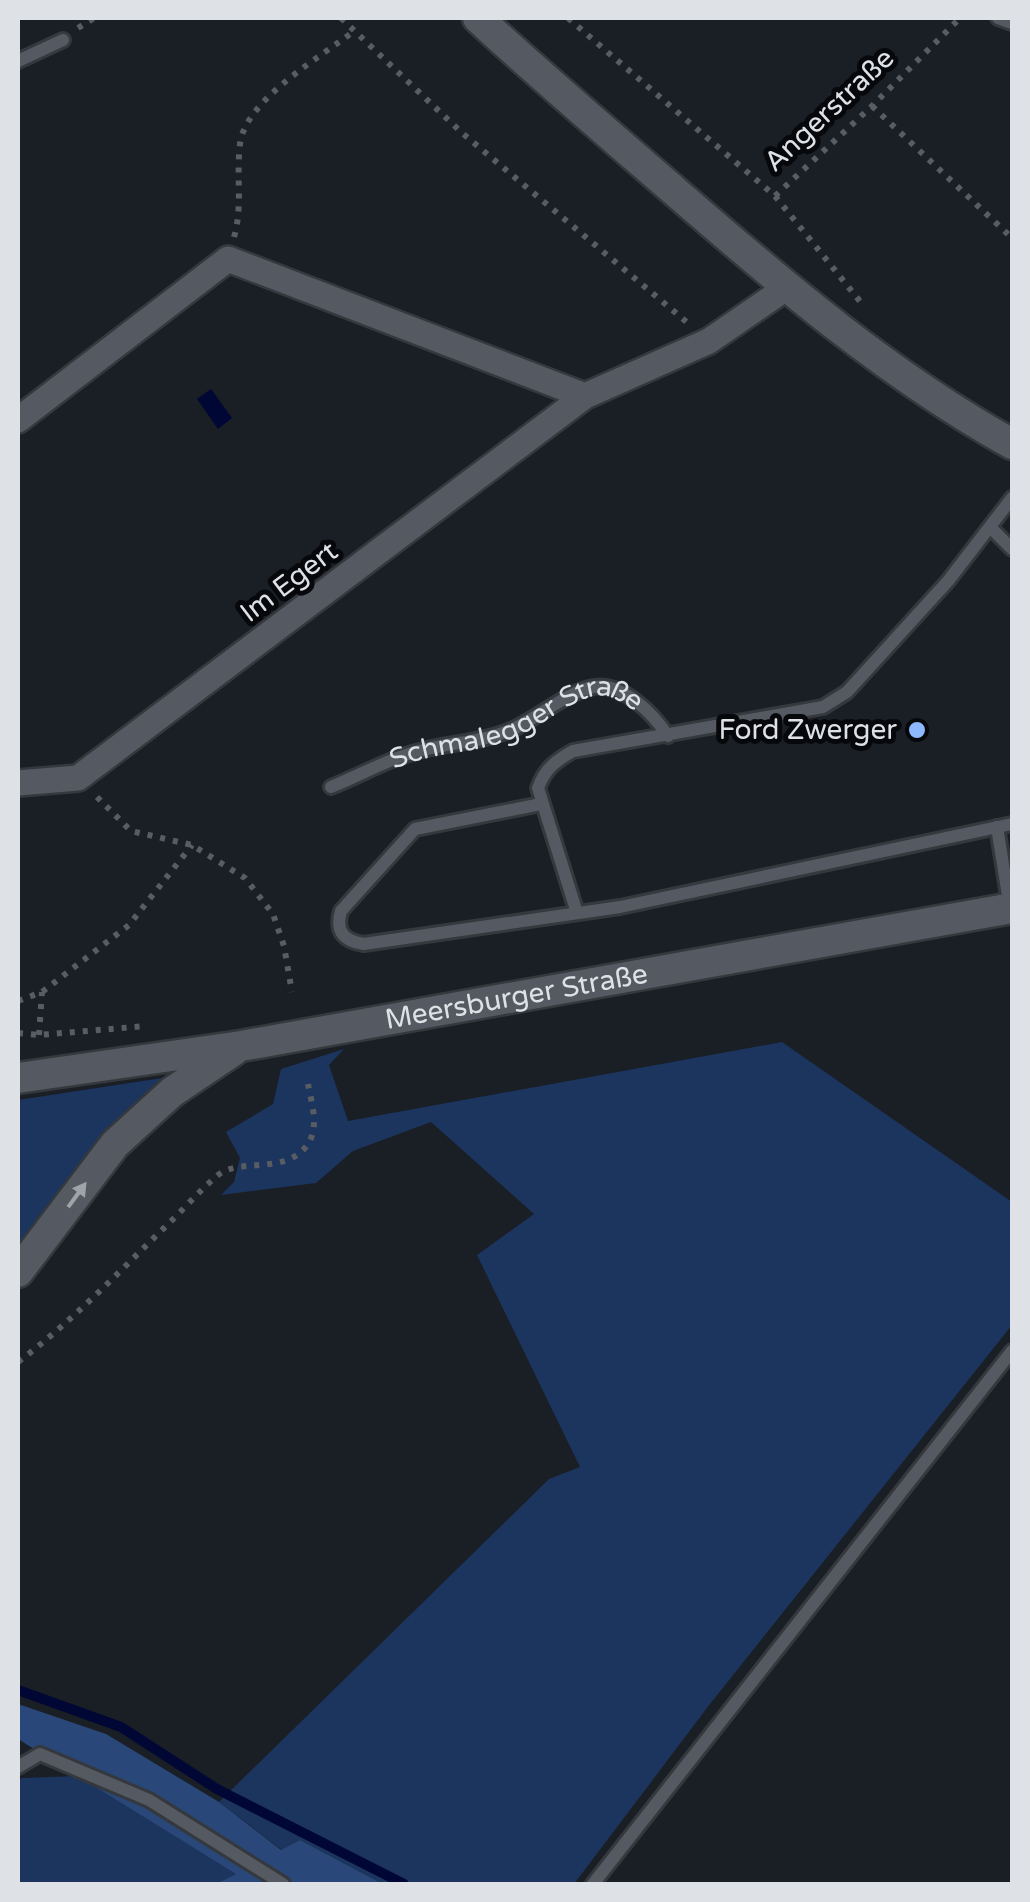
<svg xmlns="http://www.w3.org/2000/svg" width="1030" height="1902" font-family="'Varela Round',sans-serif">
	<style>
		.green { fill: #1c355f }
		.forest { fill: #294779 }
		.water { fill: #000734 }
		.lines { fill: none; stroke-linecap: round; stroke-linejoin: round }
		.stream { stroke: #000734; stroke-width: 10 }
		.service-casing { stroke: #35383d; stroke-width: 18 }
		.minor-casing { stroke: #35383d; stroke-width: 30 }
		.tertiary-casing { stroke: #35383d; stroke-width: 35 }
		.path { stroke: #595d63; stroke-width: 6; stroke-dasharray: 5 8; stroke-linecap: butt }
		.service { stroke: #555a62; stroke-width: 12 }
		.minor { stroke: #555a62; stroke-width: 25 }
		.tertiary { stroke: #555a62; stroke-width: 30 }
		.oneway { fill: #a0a4aa }
		.poi-dot { fill: #8eb8fd; stroke: #07080b; stroke-width: 4 }
		.labels { text-anchor: middle; dominant-baseline: central; stroke-width: 10; stroke-linejoin: round; paint-order: stroke }
		.street-label { font-size: 28px; fill: #dee1e5; stroke: #07080b }
		.poi-label { font-size: 28px; fill: #dee1e5; stroke: #07080b; text-anchor: end }
	</style>
	<rect width="100%" height="100%" fill="#1a1e25"/>
	<path class="green" d="M782,1042L1012,1202V1325L710,1704L574,1884H383L300,1840L282,1850L219,1802L549,1479L580,1467L477,1255L534,1214L431,1122L353,1151L316,1183L221,1195L234,1182L240,1158L226,1132L273,1104L281,1069L344,1049L329,1065L348,1121Z
		M169,1077L18,1253V1100Z
		M78,1776L237,1874L216,1884H18V1781L22,1778Z"/>
	<path class="forest" d="M18,1704L106,1734L219,1802L281,1850L300,1840L383,1884H216L236,1874L18,1739Z"/>
	<path class="water" d="M211,389L232,418L218,429L197,399Z"/>
	<g class="lines">
		<path class="stream" d="M18,1690L121,1727L217,1789L404,1884"/>
		<defs>
			<g id="service">
				<path d="M998,18L1012,23"/>
				<path d="M18,61L63,40"/>
				<path d="M991,528L1012,549"/>
				<path id="s1" d="M331,787C361,775 392,757 423,750C454,742 484,742 513,729C536,719 570,690 594,687C623,682 654,715 668,736"/>
				<path d="M541,804L415,829L341,911C335,932 344,941 364,944L620,907L1012,824"/>
				<path d="M997,827L1010,908"/>
				<path d="M577,913L538,788C545,769 555,761 573,751L823,707L847,692L948,581L1012,498"/>
				<path d="M18,1767L40,1754L149,1800L283,1884"/>
				<path d="M593,1884L1012,1351"/>
			</g>
			<path id="minor" d="M18,420L228,259L585,396
				M18,783L78,778L585,396L709,341L786,288"/>
			<g id="tertiary">
				<path d="M478,18C543,78 611,136 678,194C784,286 890,376 1012,444"/>
				<path id="s2" d="M18,1078L241,1046L1012,908"/>
				<path d="M18,1272L115,1144L172,1092L233,1051"/>
			</g>
		</defs>
		<use href="#service" class="service-casing"/>
		<use href="#minor" class="minor-casing"/>
		<use href="#tertiary" class="tertiary-casing"/>
		<path class="path" d="M341,18L461,132L689,324
			M568,18L775,196L863,305
			M78,28L94,18
			M872,106L1012,238
			M775,196L872,106L960,18
			M234,237C243,207 236,175 240,144C245,100 321,57 354,31
			M97,797L131,831L192,845L245,878L273,914L284,946L292,992
			M18,1001L42,992L129,925L192,845
			M18,1033L39,1035L146,1026
			M39,1035L42,992
			M18,1362C71,1322 116,1275 164,1228C182,1211 199,1191 218,1175C240,1158 280,1174 304,1149C321,1131 312,1105 308,1084"/>
		<use href="#service" class="service"/>
		<use href="#minor" class="minor"/>
		<use href="#tertiary" class="tertiary"/>
	</g>
	<defs><path id="oneway-solid" d="M-6-.8H1V-3.2L6.5 0L1 3.2V.8H-6Z" transform="scale(2.5)"/></defs>
	<use class="oneway" href="#oneway-solid" transform="translate(77 1195) rotate(-54)"/>
	<circle class="poi-dot" cx="917" cy="730" r="10"/>
	<g class="labels">
		<g class="street-label">
			<text transform="translate(829 110) rotate(-43)">Angerstraße</text>
			<text transform="translate(289 582) rotate(-37)">Im Egert</text>
			<text stroke="none"><textPath href="#s1" startOffset="200">Schmalegger Straße</textPath></text>
			<text stroke="none"><textPath href="#s2" startOffset="505">Meersburger Straße</textPath></text>
		</g>
		<g class="poi-label">
			<text x="897" y="730">Ford Zwerger</text>
		</g>
	</g>
	<rect width="1030" height="1902" fill="none" stroke="#dee1e5" stroke-width="40"/>
</svg>
